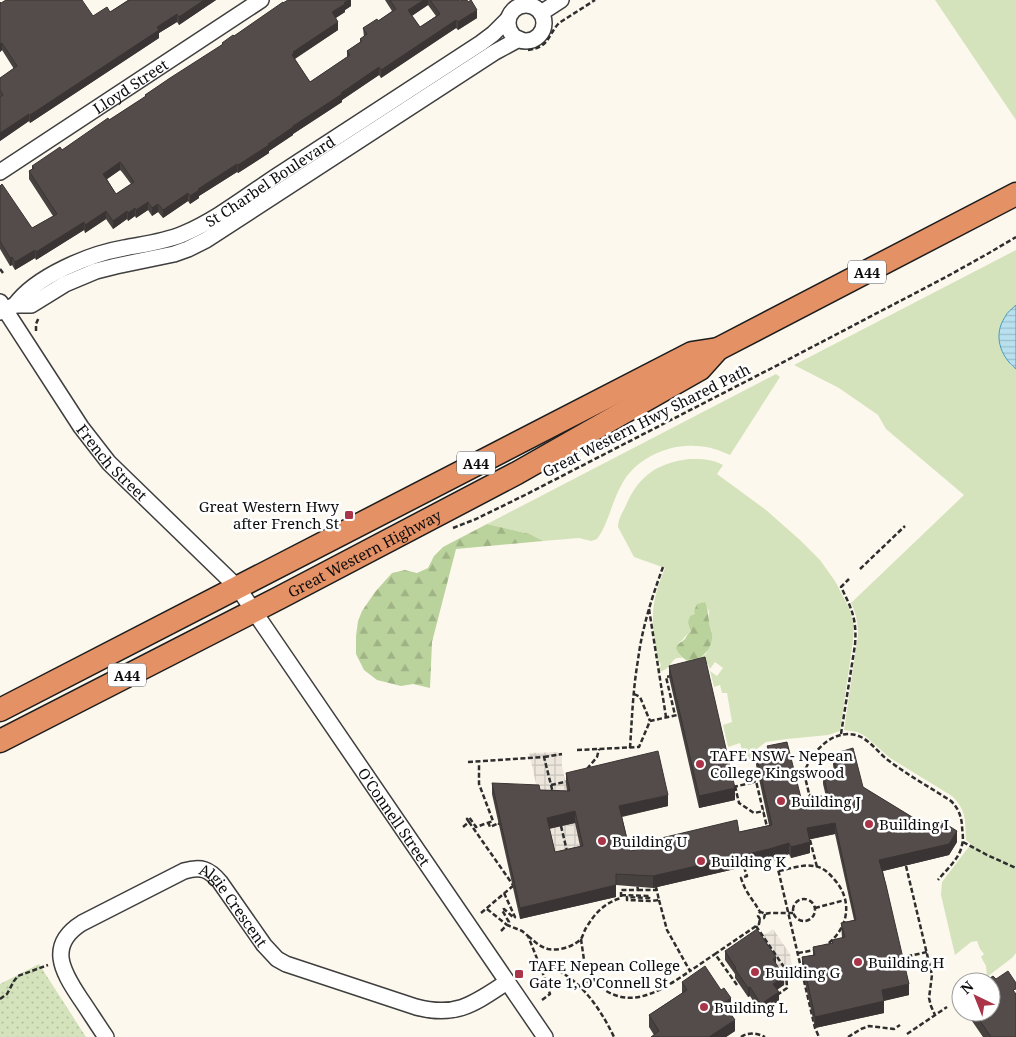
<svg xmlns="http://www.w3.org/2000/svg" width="1016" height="1037" font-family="'Noto Serif',serif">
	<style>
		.grass { fill: #d4e3bb }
		.forest { fill: url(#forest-firs) }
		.park { fill: url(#park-dots) }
		.plaza { fill: url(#plaza-grid) }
		.water { fill: url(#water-rules); stroke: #489bbd }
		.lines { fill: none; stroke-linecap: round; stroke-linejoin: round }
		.minor-casing { stroke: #3f3f3f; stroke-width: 18 }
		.highway-casing { stroke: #1d1d1d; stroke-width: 25 }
		.path { stroke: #2e2e2e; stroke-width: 2.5; stroke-dasharray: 5 2.5; stroke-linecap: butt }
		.minor { stroke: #fff; stroke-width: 15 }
		.highway { stroke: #e39165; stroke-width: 22 }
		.path-bridge { stroke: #2e2e2e; stroke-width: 2.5; stroke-dasharray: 5 2.5; stroke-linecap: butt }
		.wall { fill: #474140; fill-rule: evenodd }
		.shaded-wall { fill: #3a3534 }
		.building { fill: #534c4a; stroke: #3a3534; fill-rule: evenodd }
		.poi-dot { fill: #ab3548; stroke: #fff; stroke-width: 2 }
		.labels { text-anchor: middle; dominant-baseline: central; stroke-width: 5; stroke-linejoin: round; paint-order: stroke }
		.shield { fill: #fff; stroke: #555; stroke-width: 1 }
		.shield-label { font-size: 14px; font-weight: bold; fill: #0c0c0c }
		.street-label { font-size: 15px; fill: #0c0c0c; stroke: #fff }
		.poi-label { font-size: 15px; fill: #0c0c0c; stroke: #fff; text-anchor: start }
	</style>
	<defs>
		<pattern id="forest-firs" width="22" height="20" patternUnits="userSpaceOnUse" patternTransform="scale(1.25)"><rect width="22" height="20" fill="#bad29c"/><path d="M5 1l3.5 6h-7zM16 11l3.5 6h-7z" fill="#9fb385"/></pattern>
		<pattern id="park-dots" width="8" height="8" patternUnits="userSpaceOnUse" patternTransform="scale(1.25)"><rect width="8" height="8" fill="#d4e3bb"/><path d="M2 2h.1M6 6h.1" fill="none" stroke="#b5c2a0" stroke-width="1.8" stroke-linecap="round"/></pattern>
		<pattern id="plaza-grid" width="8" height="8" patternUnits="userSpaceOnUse" patternTransform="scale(1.25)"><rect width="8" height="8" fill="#ece6dd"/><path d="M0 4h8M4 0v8" fill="none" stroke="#c9c4bc"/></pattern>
		<pattern id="water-rules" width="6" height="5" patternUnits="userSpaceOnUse" patternTransform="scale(1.25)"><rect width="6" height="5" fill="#b8e0ee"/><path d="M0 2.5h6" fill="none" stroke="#9dbfcb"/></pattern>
	</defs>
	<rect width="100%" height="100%" fill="#fdf8ed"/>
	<path class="grass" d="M935,0H1016V120Z
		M1016,250V305L1005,316L1010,365L1016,369V953L1013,957L987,977L986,966L981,957L984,954L980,949L977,941L971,942L955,955L941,895L942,882L971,844L966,840C965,821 967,811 952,796L890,758L865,736L857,732L844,730L858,635C858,623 856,613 851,603L964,495L886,429L878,415L839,388L794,365Z
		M776,374L780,377L730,455C719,450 708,446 696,446C669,443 636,459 623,482C612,500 609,523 597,539L591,541L579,538L543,541L530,534L487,524Z
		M690,459C702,459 712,459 723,465L717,474L766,510L800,540L820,560L835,581L849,608L854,625L853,641L840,731L828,735L787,739L766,742L758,748L755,761C743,761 743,752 740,743L728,747L723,725L732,722L727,693H722L720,685L714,687L710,671L717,676L723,668L715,662L710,669L708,664L700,666V663L701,657L706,654L712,632L708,620L709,611L704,602L695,614L690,628L691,632C686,634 684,639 679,643V654L683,658C672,657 674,662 667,668C666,669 662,671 660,672L659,667L661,666L660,662H658C657,649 653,635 653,622C652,603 658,585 665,568L634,557L618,527C618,519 623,512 626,505C640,474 658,463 690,459Z"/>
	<path class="forest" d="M487,524L530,534L543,541L456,549L432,642L430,688L413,684L401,686L377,680L364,670L356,654V636L358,621L362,611L375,592L392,573L405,570L417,573L428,568L434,556L443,547Z
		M705,602C709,611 707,612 709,621C709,625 711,629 712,633C713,642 709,651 701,657L700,663C689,664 680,658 676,648C679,642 681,643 685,639C687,636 687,634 691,632L688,622L690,616L695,614L694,611L697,604Z"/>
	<path class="park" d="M39,964L86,1037H0V984Z"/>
	<path class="plaza" d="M558,752L559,754L562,753V766L570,803L540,801L529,753Z
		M575,823L583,857L555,864L547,829Z
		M773,929L790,954L793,971H787L788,982L784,985L773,968L758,939Z"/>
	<path class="water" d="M1016,305V369C1000,356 993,335 1005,317C1007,312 1012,309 1016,305Z"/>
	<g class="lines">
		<defs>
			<g id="minor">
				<circle cx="526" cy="23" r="18"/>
				<path d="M541,13L561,0"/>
				<path id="s1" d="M0,172L261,0"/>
				<path id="s2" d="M0,302L81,427L109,463L238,588L545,1037"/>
				<path id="s3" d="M15,305C36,276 90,254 124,248C145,244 164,242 183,234C219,219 250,193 283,172C349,129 415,86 481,43L493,34L508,19"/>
				<path d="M0,312L15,305H31L65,284L96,271L116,266L174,254L188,249L206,240L495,52L519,39"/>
				<path id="s4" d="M106,1037C97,1024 89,1011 80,998C62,971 47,945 82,923L184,871C201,866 209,869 220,882L264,945L277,959L286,964L416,1007C457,1018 475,1003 507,982"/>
			</g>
			<g id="highway">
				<path d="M0,710L692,353L718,349L1016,194"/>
				<path id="s5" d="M0,741L279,598L517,473L700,369L718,349"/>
			</g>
		</defs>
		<use href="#minor" class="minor-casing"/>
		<use href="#highway" class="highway-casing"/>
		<path class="path" d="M528,50C550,47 547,36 559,23L595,0
			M0,269L3,273
			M36,331V324L39,317
			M453,528L476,519L525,495L772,368L946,277L989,253L1016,237
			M860,569L905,526
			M649,609L666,717
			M672,676L666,677L675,715
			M634,694L640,697L650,721
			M841,734L855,645C857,620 852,609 841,587L849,579
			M630,748C632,718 633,689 638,660C642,628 652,597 663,567
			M577,750L639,747L650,721L677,715
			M544,757L562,754
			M468,762L544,757L553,793
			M587,769L597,757L599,749
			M804,773L813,810
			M794,775L804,773C812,750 837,724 863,738C874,745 881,756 892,763C911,777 931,788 951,801C958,808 961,815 962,825C962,831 964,838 962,845C960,858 946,870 938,880
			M751,783L756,781L767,827
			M551,785L569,781
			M735,786L739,803L754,813L764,811
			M809,795L826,797
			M469,822L467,819L469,817L476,827L493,821L479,784V761
			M488,822L490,827L499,823V825
			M561,826L567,851
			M463,827L469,822L513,885
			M810,840L817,867
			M963,842L987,855L1016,868
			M775,856L815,1028L819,1037
			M906,866L932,975L929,998L931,1006L935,1015
			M744,867L747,876L741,878C746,894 753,899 760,912
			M779,871C789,869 803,864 814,866C822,867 828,872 833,878C854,900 849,929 825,946
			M638,890H656
			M504,893L515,917L514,918L504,909L502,910L509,922L507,925
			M621,895L650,896L649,898L627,897V900L652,901L659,900L656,887
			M793 910a11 11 0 1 1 22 0a11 11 0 1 1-22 0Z
			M659,900L667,930L690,971L715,954
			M815,908L845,900
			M487,909L507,925
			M481,913L514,885
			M765,914L764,918L760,919L758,916L759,913L761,912L765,914L770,913H794
			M756,926L786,970L801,966
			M501,931L507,925L522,931L528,936L542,971
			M528,936C534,941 540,947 548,949C559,951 573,947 581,939C583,936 584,931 586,928C595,913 604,903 621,898V890H638L637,884
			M581,939L584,960L590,976
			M798,953L815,950
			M900,958L927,952
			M737,985L715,954L759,924L760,919
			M584,990L590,976C596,982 601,988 608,992C637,1008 666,987 690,971
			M777,995L787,988L786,970
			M0,999L7,994L14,981L18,976L48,965
			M542,1000L550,994L542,971L551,967C581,980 600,1008 614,1037
			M907,1034L947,1007
			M741,1037C748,1032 757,1033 765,1037
			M848,1037L861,1029L869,1026L894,1029L900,1025"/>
		<use href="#minor" class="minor"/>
		<use href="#highway" class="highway"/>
		<path class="path-bridge" d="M733,787L751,783"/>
	</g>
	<path class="wall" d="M128,0H216L179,25L177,22L159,33V38L30,123L29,121L0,141V78L14,69L2,50L0,52V2L1,3L93,16L110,12Z
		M351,0V6L345,10V12L336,18L338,30L295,59L310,82L347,57V51L360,42V39L364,37L363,28L378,21L392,11L385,0H458L477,18L458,30L456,28L381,78L379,75L342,100V102L293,134V135L269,151V153L238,173L237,172L199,196V198L190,204L188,201L163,218L158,212L152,216L148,210L136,218L135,216L128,221L127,219L113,229L106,219L85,233L84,230L36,260L35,258L15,270L12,265L10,266L0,249V186L32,228L53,216L29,179V171L32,169V166L62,150L109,120L145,97V95L222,45V43L234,36L283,3ZM428,5L436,16L420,27L412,16ZM120,170L122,172L131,184L116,194L107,179Z
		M669,666L735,800L699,808L669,677Z
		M767,746L804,810L828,805L823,784V773L834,770L833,765V754L863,787L935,831L957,842L949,855L883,871L909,995L884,1001V1013L815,1028L802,969V957L813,955V947L832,943V940L842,938L841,923L854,920L835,834L810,839V853L791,858L789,854L769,861L653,888L616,885V897L520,919L492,794V783L540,790L567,791L566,784V773L668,806L622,817L630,851L649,847V841L739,832L769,825L756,765V754L767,751ZM575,823L580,846L555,852L549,829Z
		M725,951L776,964L784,985L777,990L779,1001L761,1013L750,996L748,997L735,978V974L725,960Z
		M682,982L731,1009L729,1011L735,1031L726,1037H651L654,1035L649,1027V1015L682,993Z
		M970,1012H991L1016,1037H983L972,1021V1015Z"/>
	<path class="shaded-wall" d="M204,0H216L179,25V17Z
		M348,0H351V6L345,10V12L332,20V12Z
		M424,0H428V5L408,18V10Z
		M477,10V18L458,30V22Z
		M177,14V22L159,33V38L30,123V115Z
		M456,20V28L381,78V70Z
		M338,22V30L294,59L292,55L293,52Z
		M2,43V50L0,52V44Z
		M379,67V75L342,100V102L293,134V135L269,151V153L238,173V165L293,126Z
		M29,114V121L0,141V133Z
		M120,162V170L103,182V174Z
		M237,164V172L199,196V198L190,204V196L198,189Z
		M188,193V201L163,218V210Z
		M148,202V210L136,218V210Z
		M158,204V212L152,216V208Z
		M135,208V216L128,221V213Z
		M106,211V219L85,233V225Z
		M127,211V219L113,229V221Z
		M84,222V230L36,260V252Z
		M35,250V258L15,270V262Z
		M12,257V265L10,266V258Z
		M735,788V800L699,808V796Z
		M668,795V806L619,817V806Z
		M575,811V823L547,829V818Z
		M835,823V834L807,840V828Z
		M957,831V842L949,855L879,872V860Z
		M810,842V853L791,858V847Z
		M789,843V854L769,861L653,888V876Z
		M616,874V897L520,919V908Z
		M776,957V966L773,959Z
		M784,976V985L773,992V984Z
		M909,984V995L882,1001V990Z
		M750,987V996L748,997V988Z
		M779,992V1001L761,1013V1004Z
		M731,998V1009L723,1014V1003Z
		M884,1001V1013L815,1028V1017Z
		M735,1020V1031L726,1037H709Z"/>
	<path class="building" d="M6,0H82L93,16L107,7L110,12L129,0H204L179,17L177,14L157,27L159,30L30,115L29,114L0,133V97L3,95L0,90V78L17,66L2,43L0,44V2L1,3Z
		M288,0H348L344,3L345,4L332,12L338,22L293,52L294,53L292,55L310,82L350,55L347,51L362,41L360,39L367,34L363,28L377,19L378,21L396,9L390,0H424L408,10L420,27L440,14L430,0H458L459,1L461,0H467L468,2L471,0L477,10L458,22L456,20L381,70L379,67L341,93L342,94L293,126V127L268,144L269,145L238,165L237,164L198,189L199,190L190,196L188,193L163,210L158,204L152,208L148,202L136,210L135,208L128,213L127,211L113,221L106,211L85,225L84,222L36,252L35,250L15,262L12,257L10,258L0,241V186L2,184L32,228L57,214L29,171L34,168L32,166L60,147L62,150L108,118L109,120L146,96L145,95L170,78L220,46L223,44L222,43L233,35L234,36L283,2V3ZM120,162L122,164L134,182L116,194L103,174Z
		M705,657L735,788L699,796L669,666Z
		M787,742L804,810L830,804L823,773L836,769L833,754L853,748L863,787L935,831L941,821L957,831L949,844L879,860L886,885L909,984L882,990L884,1001L815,1017L802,957L815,955L813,947L833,943L832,940L845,937L841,923L856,920L835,823L807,828L810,842L791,847L789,843L769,849L653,876L616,874V885L520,908L492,783L539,785L540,790L570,791L566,773L658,751L668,795L619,806L630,851L650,847L649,841L737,820L739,832L772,825L756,754L769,750L767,746ZM575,811L583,846L555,852L547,818Z
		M757,929L776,957L773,959L784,976L773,984L779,992L761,1004L750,987L748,988L735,969L736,968L725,951Z
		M705,966L721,990L724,988L731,998L723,1003L735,1020L709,1037H651L659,1031L649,1015L687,990L682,982Z
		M1008,971L1016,983V989L1013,990L1016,994V1037H991L974,1012H991V982H984L993,976L996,979Z"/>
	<g class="poi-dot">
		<rect x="344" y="510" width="10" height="10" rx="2.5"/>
		<circle cx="700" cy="764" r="5"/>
		<circle cx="781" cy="801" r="5"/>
		<circle cx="869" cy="824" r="5"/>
		<circle cx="602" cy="841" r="5"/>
		<circle cx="701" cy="861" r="5"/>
		<circle cx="858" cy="962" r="5"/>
		<circle cx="755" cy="972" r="5"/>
		<rect x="514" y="969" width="10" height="10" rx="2.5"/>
		<circle cx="704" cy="1007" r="5"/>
	</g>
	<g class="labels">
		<g class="shield">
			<rect x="848" y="260.5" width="38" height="23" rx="4"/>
			<rect x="457" y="451.5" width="38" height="23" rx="4"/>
			<rect x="108" y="663.5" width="38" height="23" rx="4"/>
		</g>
		<g class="shield-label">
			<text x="867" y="272">A44</text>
			<text x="476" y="463">A44</text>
			<text x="127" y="675">A44</text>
		</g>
		<g class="street-label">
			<text stroke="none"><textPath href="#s1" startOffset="156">Lloyd Street</textPath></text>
			<text stroke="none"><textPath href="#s3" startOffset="288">St Charbel Boulevard</textPath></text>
			<text transform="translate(646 420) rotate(-27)">Great Western Hwy Shared Path</text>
			<text stroke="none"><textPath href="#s2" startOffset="196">French Street</textPath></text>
			<text stroke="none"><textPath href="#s5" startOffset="410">Great Western Highway</textPath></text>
			<text stroke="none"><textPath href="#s2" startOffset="651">O'Connell Street</textPath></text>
			<text stroke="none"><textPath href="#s4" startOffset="316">Algie Crescent</textPath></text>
		</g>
		<g class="poi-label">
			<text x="339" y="506" text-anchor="end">Great Western Hwy<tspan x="339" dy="17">after French St</tspan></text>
			<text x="710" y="755">TAFE NSW - Nepean<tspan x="710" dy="17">College Kingswood</tspan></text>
			<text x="791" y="801">Building J</text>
			<text x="879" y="824">Building I</text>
			<text x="612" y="841">Building U</text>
			<text x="711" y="861">Building K</text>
			<text x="868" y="962">Building H</text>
			<text x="529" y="965">TAFE Nepean College<tspan x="529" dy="17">Gate 1, O'Connell St</tspan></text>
			<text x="765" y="972">Building G</text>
			<text x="714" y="1007">Building L</text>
		</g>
	</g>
	<g transform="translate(976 997) rotate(317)"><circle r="24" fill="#ffffff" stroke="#9e9e9e"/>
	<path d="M0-4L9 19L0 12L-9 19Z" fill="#ab3548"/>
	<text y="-8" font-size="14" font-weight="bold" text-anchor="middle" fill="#0c0c0c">N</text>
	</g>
</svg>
